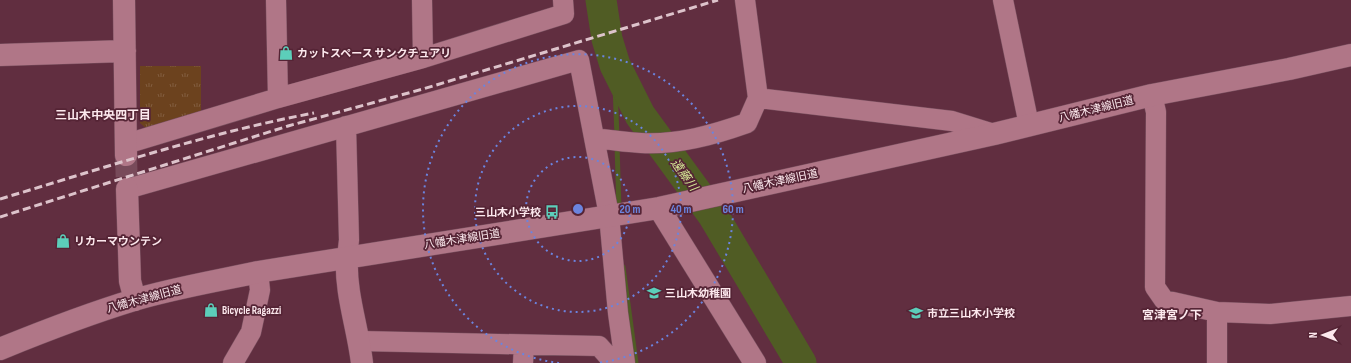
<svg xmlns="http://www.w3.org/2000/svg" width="1351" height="363" font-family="'Sofia Sans Condensed','Noto Sans JP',sans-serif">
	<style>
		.grass { fill: url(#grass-tufts) }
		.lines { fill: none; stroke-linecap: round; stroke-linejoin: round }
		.stream { stroke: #505c24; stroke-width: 5 }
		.river { stroke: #505c24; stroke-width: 31 }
		.tertiary-tunnel { stroke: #784a5a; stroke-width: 22; stroke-dasharray: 22 11; stroke-linecap: butt }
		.minor-casing { stroke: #784f5e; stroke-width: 21 }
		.tertiary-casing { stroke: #784f5e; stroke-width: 23 }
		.minor { stroke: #b07687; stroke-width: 20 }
		.tertiary { stroke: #b07687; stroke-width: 22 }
		.rail { stroke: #ddc3cb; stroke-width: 3; stroke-dasharray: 8 4; stroke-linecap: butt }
		.ring { fill: none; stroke: #6b84df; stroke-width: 2; stroke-dasharray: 2 4 }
		.labels { text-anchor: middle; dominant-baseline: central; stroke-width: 3.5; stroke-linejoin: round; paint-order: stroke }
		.poi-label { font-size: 11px; font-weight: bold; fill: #fce8ed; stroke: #552435; text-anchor: start }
		.street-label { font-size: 11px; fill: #fce8ed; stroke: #552435 }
		.neighbourhood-label { font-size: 12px; font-weight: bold; fill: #fce8ed; stroke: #552435 }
		.water-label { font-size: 12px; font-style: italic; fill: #d7ec97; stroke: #552435 }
		.centre { fill: #6b84df; stroke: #552435; stroke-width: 2 }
		.ring-label { font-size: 12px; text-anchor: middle; font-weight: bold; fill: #6b84df; stroke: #552435; stroke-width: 3.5; stroke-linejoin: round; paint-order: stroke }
	</style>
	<defs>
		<pattern id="grass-tufts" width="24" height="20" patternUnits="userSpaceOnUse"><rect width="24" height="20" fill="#6c421e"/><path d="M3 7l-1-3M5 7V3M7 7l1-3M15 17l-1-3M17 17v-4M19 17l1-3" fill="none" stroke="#825d3f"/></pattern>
	</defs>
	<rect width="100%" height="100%" fill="#612e40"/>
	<path class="grass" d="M140,66H201V115L148,130L140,123Z"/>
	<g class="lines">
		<path class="stream" d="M614,60L617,137
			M617,145L619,209
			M623,267L636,363"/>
		<path class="river" d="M601,0L607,39L615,65L640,115L713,215L801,363"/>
		<path class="tertiary-tunnel" d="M126,155L127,189"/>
		<defs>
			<path id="minor" d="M422,0L423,58
				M1003,0L1029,125
				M1152,95L1156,112L1155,287L1164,300L1217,312L1270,314L1351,306
				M278,98L423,58L564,14L563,0
				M758,98L952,121L994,134
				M346,126L349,240L347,258
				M594,138C610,140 625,142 641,143C678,145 713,135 747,123L758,98L745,0
				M126,144L278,98L276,0
				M127,189L579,60L609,215L618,313L625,363
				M1217,312V363
				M360,341L599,346L614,363
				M233,363L251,332L260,290L258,272
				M523,363L524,345"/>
			<path id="tertiary" d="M124,0L126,155
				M0,55L125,51
				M127,189L130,281L135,300
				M659,208L755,363
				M347,258C345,293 358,328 362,363
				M0,349C44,331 88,314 134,300C174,288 217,281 258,272L659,208L994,134L1152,95L1289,69L1351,55"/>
		</defs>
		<use href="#minor" class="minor-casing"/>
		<use href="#tertiary" class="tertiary-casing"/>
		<use href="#minor" class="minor"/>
		<use href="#tertiary" class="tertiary"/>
		<path class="rail" d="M0,199C104,168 207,133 314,113
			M0,217L288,126L423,89L718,0"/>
	</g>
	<g class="ring">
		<circle cx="578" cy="209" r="52"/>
		<circle cx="578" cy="209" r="103"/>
		<path d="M559 363A155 155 0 1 1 597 363"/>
	</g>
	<defs>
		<symbol id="shop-bare" viewBox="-9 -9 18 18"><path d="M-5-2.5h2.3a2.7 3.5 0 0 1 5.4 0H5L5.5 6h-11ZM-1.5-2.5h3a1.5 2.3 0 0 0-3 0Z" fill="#5cceba" stroke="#552435" stroke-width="2.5" paint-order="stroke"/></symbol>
		<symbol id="bus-bare" viewBox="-9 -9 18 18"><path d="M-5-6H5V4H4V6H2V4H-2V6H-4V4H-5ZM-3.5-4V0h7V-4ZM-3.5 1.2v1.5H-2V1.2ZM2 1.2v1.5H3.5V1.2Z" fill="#5cceba" stroke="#552435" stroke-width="2.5" paint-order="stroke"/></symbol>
		<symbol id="school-bare" viewBox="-9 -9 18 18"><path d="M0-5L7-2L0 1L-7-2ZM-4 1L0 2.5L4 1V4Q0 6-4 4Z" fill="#5cceba" stroke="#552435" stroke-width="2.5" paint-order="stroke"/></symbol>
	</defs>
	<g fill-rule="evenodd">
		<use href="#shop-bare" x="276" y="43" width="20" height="20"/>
		<use href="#bus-bare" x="542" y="202" width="20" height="20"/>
		<use href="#shop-bare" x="53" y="231" width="20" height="20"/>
		<use href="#school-bare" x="644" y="283" width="20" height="20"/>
		<use href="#shop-bare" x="201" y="300" width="20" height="20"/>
		<use href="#school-bare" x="906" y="303" width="20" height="20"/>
	</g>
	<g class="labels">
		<g class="poi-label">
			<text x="297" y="53">カットスペース サンクチュアリ</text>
			<text x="541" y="212" text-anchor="end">三山木小学校</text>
			<text x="74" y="241">リカーマウンテン</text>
			<text x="665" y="293">三山木幼稚園</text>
			<text x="222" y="310">Bicycle Ragazzi</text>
			<text x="927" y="313">市立三山木小学校</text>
		</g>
		<g class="street-label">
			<text transform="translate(1096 109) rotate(-14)">八幡木津線旧道</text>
			<text transform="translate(780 181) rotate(-12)">八幡木津線旧道</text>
			<text transform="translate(462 239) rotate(-9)">八幡木津線旧道</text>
			<text transform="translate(144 299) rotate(-15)">八幡木津線旧道</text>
		</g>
		<g class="neighbourhood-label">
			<text x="103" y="115">三山木中央四丁目</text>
			<text x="1172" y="315">宮津宮ノ下</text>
		</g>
		<g class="water-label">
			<text transform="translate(684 175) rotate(54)">遠藤川</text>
		</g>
	</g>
	<circle cx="578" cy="209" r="6" class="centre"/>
	<g class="ring-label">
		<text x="630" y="213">20 m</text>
		<text x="681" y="213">40 m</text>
		<text x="733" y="213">60 m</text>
	</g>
	<g transform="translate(1323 335) rotate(270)" stroke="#552435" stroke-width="3" paint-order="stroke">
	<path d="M0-3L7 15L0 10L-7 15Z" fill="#fce8ed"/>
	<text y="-6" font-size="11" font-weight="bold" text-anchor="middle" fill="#fce8ed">N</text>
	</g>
</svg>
